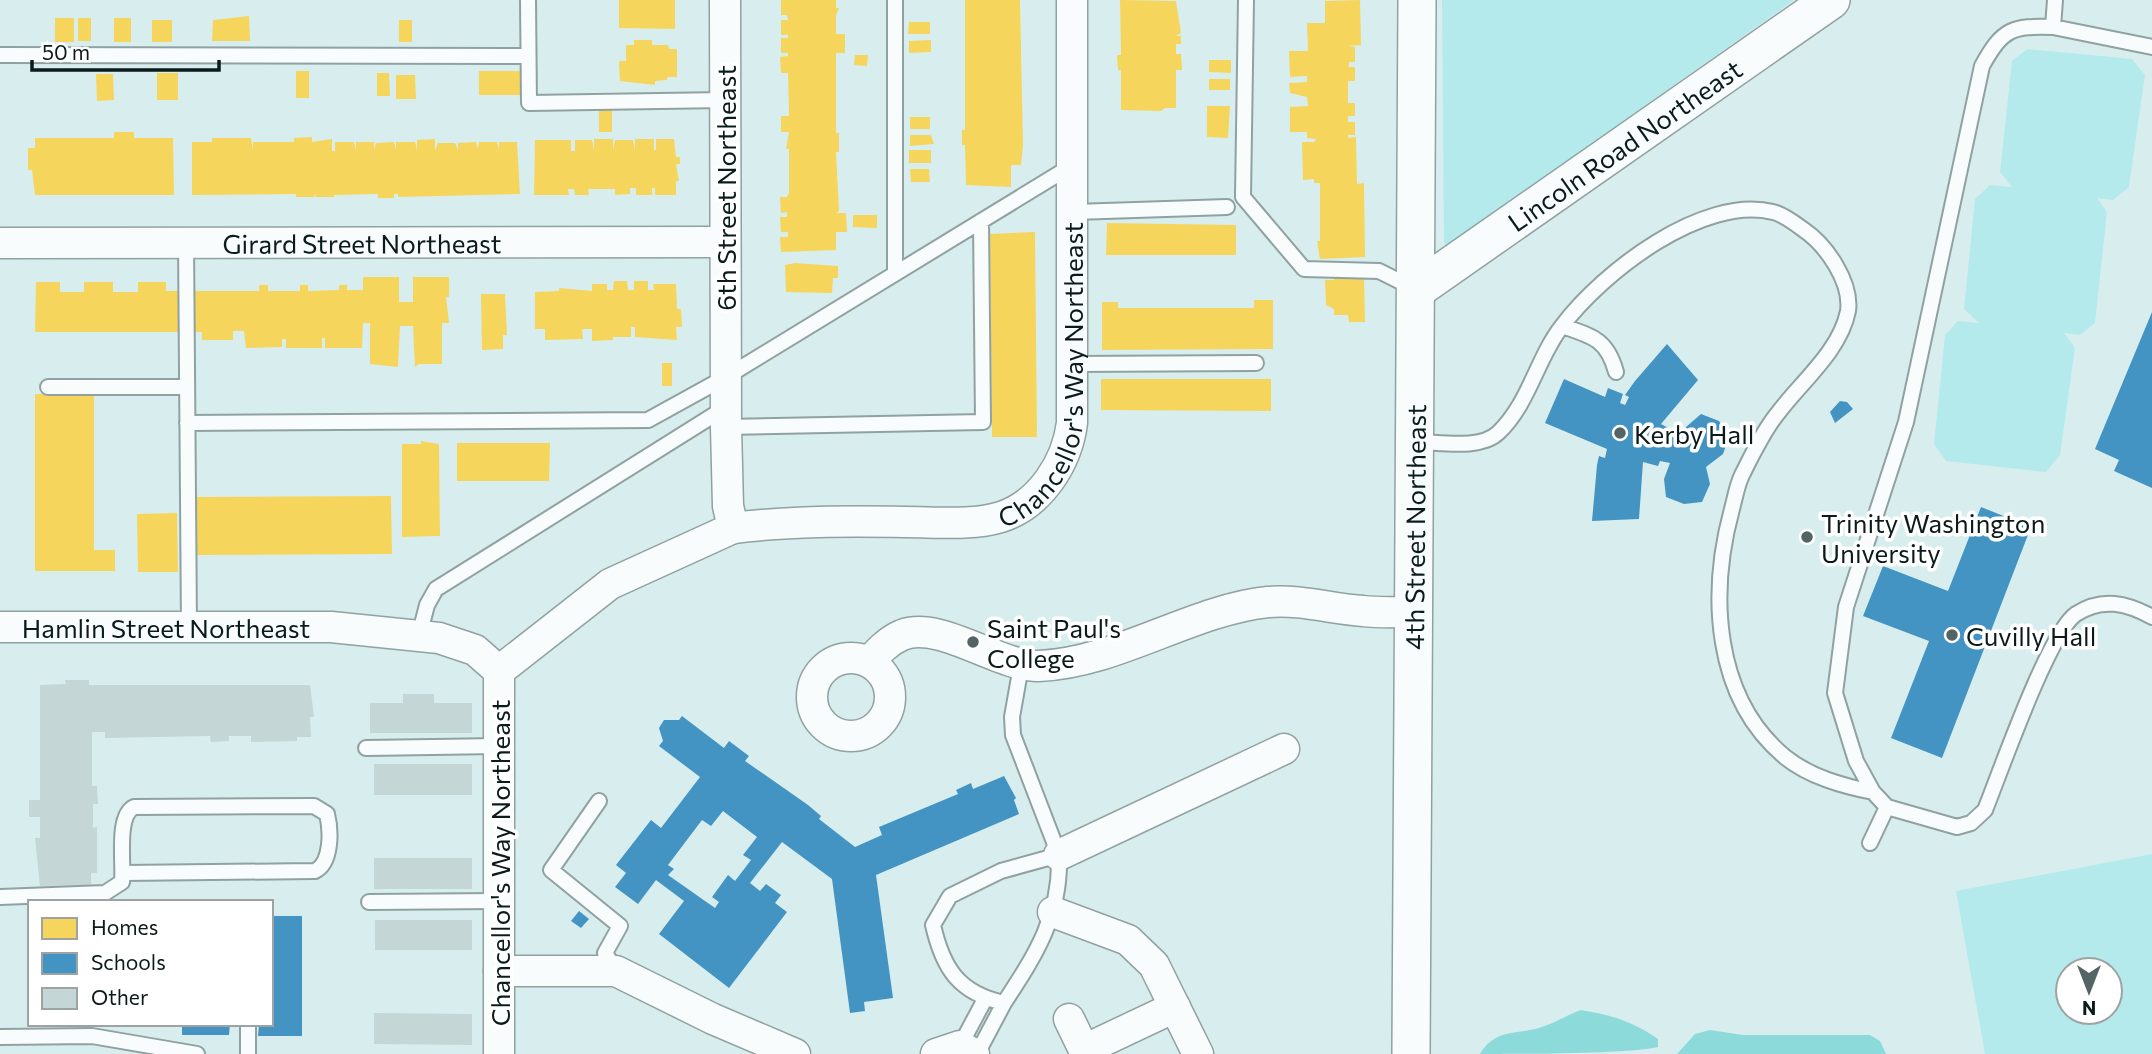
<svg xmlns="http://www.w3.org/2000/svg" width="2152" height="1054" font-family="Commissioner,sans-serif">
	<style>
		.green { fill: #b4eaeb; fill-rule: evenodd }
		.forest { fill: #8ddadb }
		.homes { fill: #f6d55c }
		.schools { fill: #4393c3; fill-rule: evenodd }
		.building { fill: #c4d6d6 }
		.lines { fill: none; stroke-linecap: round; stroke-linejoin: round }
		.service-casing { stroke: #90a1a1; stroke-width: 18 }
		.minor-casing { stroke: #90a1a1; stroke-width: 33 }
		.tertiary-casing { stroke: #90a1a1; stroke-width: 40 }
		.service { stroke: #f9fcfc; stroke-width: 14 }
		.minor { stroke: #f9fcfc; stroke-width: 30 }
		.tertiary { stroke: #f9fcfc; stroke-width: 37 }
		.poi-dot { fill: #536464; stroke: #fff; stroke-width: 2.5 }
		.labels { text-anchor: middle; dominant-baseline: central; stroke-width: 7; stroke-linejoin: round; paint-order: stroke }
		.street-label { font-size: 26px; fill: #0b1a1a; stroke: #fff }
		.poi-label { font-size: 26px; fill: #0b1a1a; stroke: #fff; text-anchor: start }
	</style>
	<rect width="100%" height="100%" fill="#d8eeee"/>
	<path class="green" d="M1442,0H1794L1448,245L1444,243Z
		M2027,49L2132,59L2145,75L2129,187L2113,200L2097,198L2107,212L2095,323L2080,335L2064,333L2075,348L2060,455L2046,472L1946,461L1934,444L1945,335L1958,321L1979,323L1964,309L1975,199L1990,185L2012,187L2000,172L2012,61Z
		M2152,854V1054H1985L1956,891ZM2068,970H2110V1012H2068Z"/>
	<path class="forest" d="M1581,1010C1611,1015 1632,1021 1658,1039V1047C1629,1054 1517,1054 1480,1054C1495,1029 1514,1035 1539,1028C1553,1024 1567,1015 1581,1010Z
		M1710,1030L1743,1035H1870L1880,1041L1886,1054H1677L1695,1034Z"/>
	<path class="homes" d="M619,0H675V29L619,28Z
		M781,0H836V8H839L836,15V34H845V53H836V133H839V152H836L839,211L836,213H846L847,232H836V250L781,252L780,237H788V232H781L780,217H787V212L781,213L780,197H787L789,193V149H786L789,132H781V116H789V113L788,73H781L780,57L788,56V53H781V38H788V35H781V20H788L787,15H781Z
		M965,0H1020L1023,145L1021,165H1011V187L966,185L965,145H962V130H965Z
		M1120,0L1176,1L1181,33L1176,36H1181V44H1176V54H1181L1182,70H1176V108H1165L1161,111L1121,110V70H1118L1117,55H1121Z
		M1360,0L1361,45L1348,46L1355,47V62H1349V67H1355V81H1348V103H1355V116H1348V122H1355V135H1348V138L1356,137L1357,184L1364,183L1365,257L1320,259L1317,241H1320V183H1314V179L1303,180L1302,142H1314L1316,139L1307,138V132H1290V107L1308,106L1307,97L1290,93L1289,83L1307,82V76L1290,77L1289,51H1308L1307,23H1325V1Z
		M249,16L250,41H212L213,20Z
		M55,18H74V42H55Z
		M78,18H91V41H78Z
		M114,18H131V42H114Z
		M152,20H172V42H152Z
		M399,20H412V42H399Z
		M909,22H930V34H908Z
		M634,40H652V45H668L669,49H677V77H667V80L655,81V85L620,81L619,61H626V45H634Z
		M931,40V52L909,53V41Z
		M855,55H868L867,66L854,65Z
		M1209,60H1231V73L1209,72Z
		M296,71H309V98H296Z
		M479,71H520V95H479Z
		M157,73H178V100H157Z
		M377,73H389L390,96H377Z
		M96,74H113L114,100L97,101Z
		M396,75H415L416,99H396Z
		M1209,79H1230V90H1209Z
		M1207,106H1230L1228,138L1207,137Z
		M612,108V132H599V109Z
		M910,117H930V129H910Z
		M114,132H134V138H173L174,195H35L32,170H28V148H35V138H114Z
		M910,135H931L934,144L910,146Z
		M312,137V142L332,139V151H335V142H354L356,151V142H374V150L376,143L394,142L396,150V142H415L417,150V140L435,139V150L438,143H455L458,150V143L476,142L478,149L479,142H497L499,149V142H517L520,194L398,197V194H394V198H378V194L334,195V197H316L314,194V197H296V194L192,195V142H212V138H251L253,151V142H294V138Z
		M594,139H613V150L615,140H633L635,150V139H654V150H656V139H674L676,157H680V164H676L679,181H676V195H655V188H652V195H636V188H630V194L615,195V189H588L589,195H575L574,189H568L569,195H534L535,140H571V151H575V140H592L594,150Z
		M909,150H931V163H909Z
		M910,169H929L930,182H911Z
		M853,215H877V228L853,227Z
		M1107,223L1236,225V255H1106Z
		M1035,232L1037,437H992L990,234Z
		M795,263L838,266V278H833L832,293L786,292L785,265Z
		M1334,276H1364L1365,322H1349L1348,315H1334V309L1326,305L1325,280H1334Z
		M363,277H399V302H413V277H449V297H446L449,323H442V364H419L415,367L413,326H400L398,367L370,364V323H363L362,348H325V338H322V348H286V339H282V347L246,348L244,331H233V340H202V332H191V291H259V285H268V291H300V285H308V291L339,290V285H347V290H363Z
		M614,281H627L628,290H634V281H648V290H654L653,284H676L677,309H681L682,327H676L677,340L635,337V327H631V337H613V340L592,341V329H582L583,339L545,340V329H535V292L559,291V288L592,291V284H607V290H613Z
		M36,282H60V292H84V282H113V292H138V282H166V291H179V332H35Z
		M481,294H505L507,335H503V349L482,350Z
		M1254,300H1273V349L1102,350V302H1118V308H1254Z
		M662,363H672V386H662Z
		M1101,379H1271V411L1101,410Z
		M35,394H94V550H115V571H35Z
		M421,441L439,444L440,536L402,537V444H421Z
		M457,443H550L549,481H457Z
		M391,496L392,554L197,555L196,497Z
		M177,513L178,572H138L137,514Z"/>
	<path class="schools" d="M2152,312V488L2114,471L2119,460L2095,449Z
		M1667,344L1698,380L1661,424L1672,430L1670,436L1680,440L1686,427L1701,414L1719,421L1729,437L1723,454L1706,467L1710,484L1702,502L1684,504L1666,497L1664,479L1670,463L1660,461L1658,466L1643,462L1639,519L1592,521L1597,465L1599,456L1605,458L1607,449L1545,423L1564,379L1605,397L1608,388L1623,394L1620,403L1625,405L1629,397L1625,395L1635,381Z
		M1840,401L1847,402L1853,409L1835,423L1830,412Z
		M1981,507L2031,527L1942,758L1891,738L1929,641L1863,616L1883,566L1948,591Z
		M682,716L724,748L729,741L749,756L745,761L808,805L821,816L819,819L855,847L882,835L879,827L958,794L956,790L971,783L973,789L1004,776L1016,798L1014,800L1019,814L876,875L893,998L864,1002L865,1011L850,1013L832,879L782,842L750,883L760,891L766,884L781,895L775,903L787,912L729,988L659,934L684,901L656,880L638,904L615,887L626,873L616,865L651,820L661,828L700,777L659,746L663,741L659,728L664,720H679ZM723,811L757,837L743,855L751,860L735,881L728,875L712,897L719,902L715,908L668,875L674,869L668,865L702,820L711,826Z
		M579,911L589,919L581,928L571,921Z
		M271,916H302V1036H258L259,1024H271Z
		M182,1024H230L229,1035H182Z"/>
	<path class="building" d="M65,680H89V685H310L314,717H310L311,737H297V741L251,742V736H229V741L211,742L210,736L105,738V732H92V786H97L98,804H93V828L97,827V873H91V885L40,886L35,838H40V817H29V800H40V685L66,684Z
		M403,694H434V703H472V733H370V703H403Z
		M374,764H472V795H374Z
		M374,858H472V889H374Z
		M375,920H472V950H375Z
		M374,1013L472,1014V1045L374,1044Z"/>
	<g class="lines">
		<defs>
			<path id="service" d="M528,0L529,103L725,100
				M1246,0L1243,197L1304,269L1379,271L1415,289
				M2055,0L2053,27L2152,47
				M0,55L528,56
				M1074,212L1227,207
				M186,242L189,626
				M895,272V0
				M1562,326C1592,336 1607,339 1616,372
				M1072,364L1256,363
				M48,387H187
				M187,423L648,420L726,377L1073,165
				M726,427L983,422L981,221
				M1417,442C1439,442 1480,450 1498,433C1529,404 1537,358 1562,326C1603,272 1702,195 1773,212C1783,214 1796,224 1804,230C1826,245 1852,282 1848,311C1840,351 1802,381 1778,413C1764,430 1752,455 1742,475C1737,485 1735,498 1732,509C1709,593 1713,697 1785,757C1810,777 1843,786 1873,792
				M419,636L427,605L436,589L725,408
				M1021,666L1012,717L1013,735L1059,855L1001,871L950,896L933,925C943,969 959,993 1004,1003C1036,954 1061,916 1059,855
				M366,748L499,746
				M599,801L551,870L620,926L605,953L616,970
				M1887,807L1957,827L1971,823L1985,810C2000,773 2049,632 2076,614C2102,597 2127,603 2152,617
				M1870,843L1887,807L1873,792L1856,761L1835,693L1846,607L1906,422L1982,66C2003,28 2012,26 2053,27
				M0,897L105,893L122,882C124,863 116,816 134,807L314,806L327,814C331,830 332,863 315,871L123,873
				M369,902L499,901
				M248,1024V1054
				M0,1037L92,1036L197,1054
				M960,1046L985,999
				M977,1054L1004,1003"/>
			<g id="minor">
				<path id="s1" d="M0,243L725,242"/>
				<path id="s2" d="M733,528C790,521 847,521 905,522C936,522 972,526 1001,517C1041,504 1067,462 1072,423V0"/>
				<path id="s3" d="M0,627H331L439,638L475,650L499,671V1054"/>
				<circle cx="851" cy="697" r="39"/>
				<path d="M869,662C878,652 888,641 902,635C940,620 999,667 1039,666C1117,663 1191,610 1268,602C1300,599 1332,609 1363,611C1379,613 1395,612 1411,612"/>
				<path d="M499,671L610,584L733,528L728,506L726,427L725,0"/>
				<path d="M1059,855L1284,749"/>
				<path d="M1053,912L1128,940L1154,965L1198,1054"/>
				<path d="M499,971H616L713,1019L795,1054"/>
				<path d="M1069,1019L1086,1054"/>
				<path d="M1084,1050L1175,1007"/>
				<path d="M936,1054L960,1046L974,1054"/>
			</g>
			<g id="tertiary">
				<path id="s4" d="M1416,290L1831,0"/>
				<path id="s5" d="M1411,1054C1411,703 1417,351 1417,0"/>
			</g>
		</defs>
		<use href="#service" class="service-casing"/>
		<use href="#minor" class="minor-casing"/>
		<use href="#tertiary" class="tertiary-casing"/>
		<use href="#service" class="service"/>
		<use href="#minor" class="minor"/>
		<use href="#tertiary" class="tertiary"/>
	</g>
	<g class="poi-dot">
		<circle cx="1620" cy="433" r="7"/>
		<circle cx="1807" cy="537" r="7"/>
		<circle cx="1952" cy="635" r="7"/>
		<circle cx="973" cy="642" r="7"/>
	</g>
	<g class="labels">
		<g class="street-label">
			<text stroke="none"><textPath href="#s4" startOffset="254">Lincoln Road Northeast</textPath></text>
			<text transform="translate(725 188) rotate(-90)">6th Street Northeast</text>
			<text stroke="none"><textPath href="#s1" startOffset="362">Girard Street Northeast</textPath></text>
			<text stroke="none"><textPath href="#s2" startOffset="430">Chancellor's Way Northeast</textPath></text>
			<text stroke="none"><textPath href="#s5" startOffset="527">4th Street Northeast</textPath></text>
			<text stroke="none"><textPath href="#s3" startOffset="166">Hamlin Street Northeast</textPath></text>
			<text transform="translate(499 863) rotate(-90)">Chancellor's Way Northeast</text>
		</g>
		<g class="poi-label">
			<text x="1634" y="433">Kerby Hall</text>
			<text x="1821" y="522">Trinity Washington<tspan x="1821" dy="30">University</tspan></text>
			<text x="987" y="627">Saint Paul's<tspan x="987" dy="30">College</tspan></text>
			<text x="1966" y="635">Cuvilly Hall</text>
		</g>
	</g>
	<rect x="28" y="900" width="245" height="126" fill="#ffffff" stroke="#9da3a3" stroke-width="2"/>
	<rect x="42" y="918" width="35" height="21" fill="#f6d55c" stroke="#9da3a3" stroke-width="2"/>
	<text x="91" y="935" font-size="21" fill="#0b1a1a">Homes</text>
	<rect x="42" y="953" width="35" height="21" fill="#4393c3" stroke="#9da3a3" stroke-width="2"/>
	<text x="91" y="970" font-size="21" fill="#0b1a1a">Schools</text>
	<rect x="42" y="988" width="35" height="21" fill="#c4d6d6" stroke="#9da3a3" stroke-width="2"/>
	<text x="91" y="1005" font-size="21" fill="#0b1a1a">Other</text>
	<g transform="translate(2089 991) rotate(180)"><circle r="33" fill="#ffffff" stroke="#9da3a3" stroke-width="2"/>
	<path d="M0-5L12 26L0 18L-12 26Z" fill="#536464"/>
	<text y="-10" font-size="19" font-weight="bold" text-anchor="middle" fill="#0b1a1a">N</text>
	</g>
	<path d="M32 60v10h187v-10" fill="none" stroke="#0b1a1a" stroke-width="3.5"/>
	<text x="42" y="60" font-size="21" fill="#0b1a1a" stroke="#ffffff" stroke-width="5" paint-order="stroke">50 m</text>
</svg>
